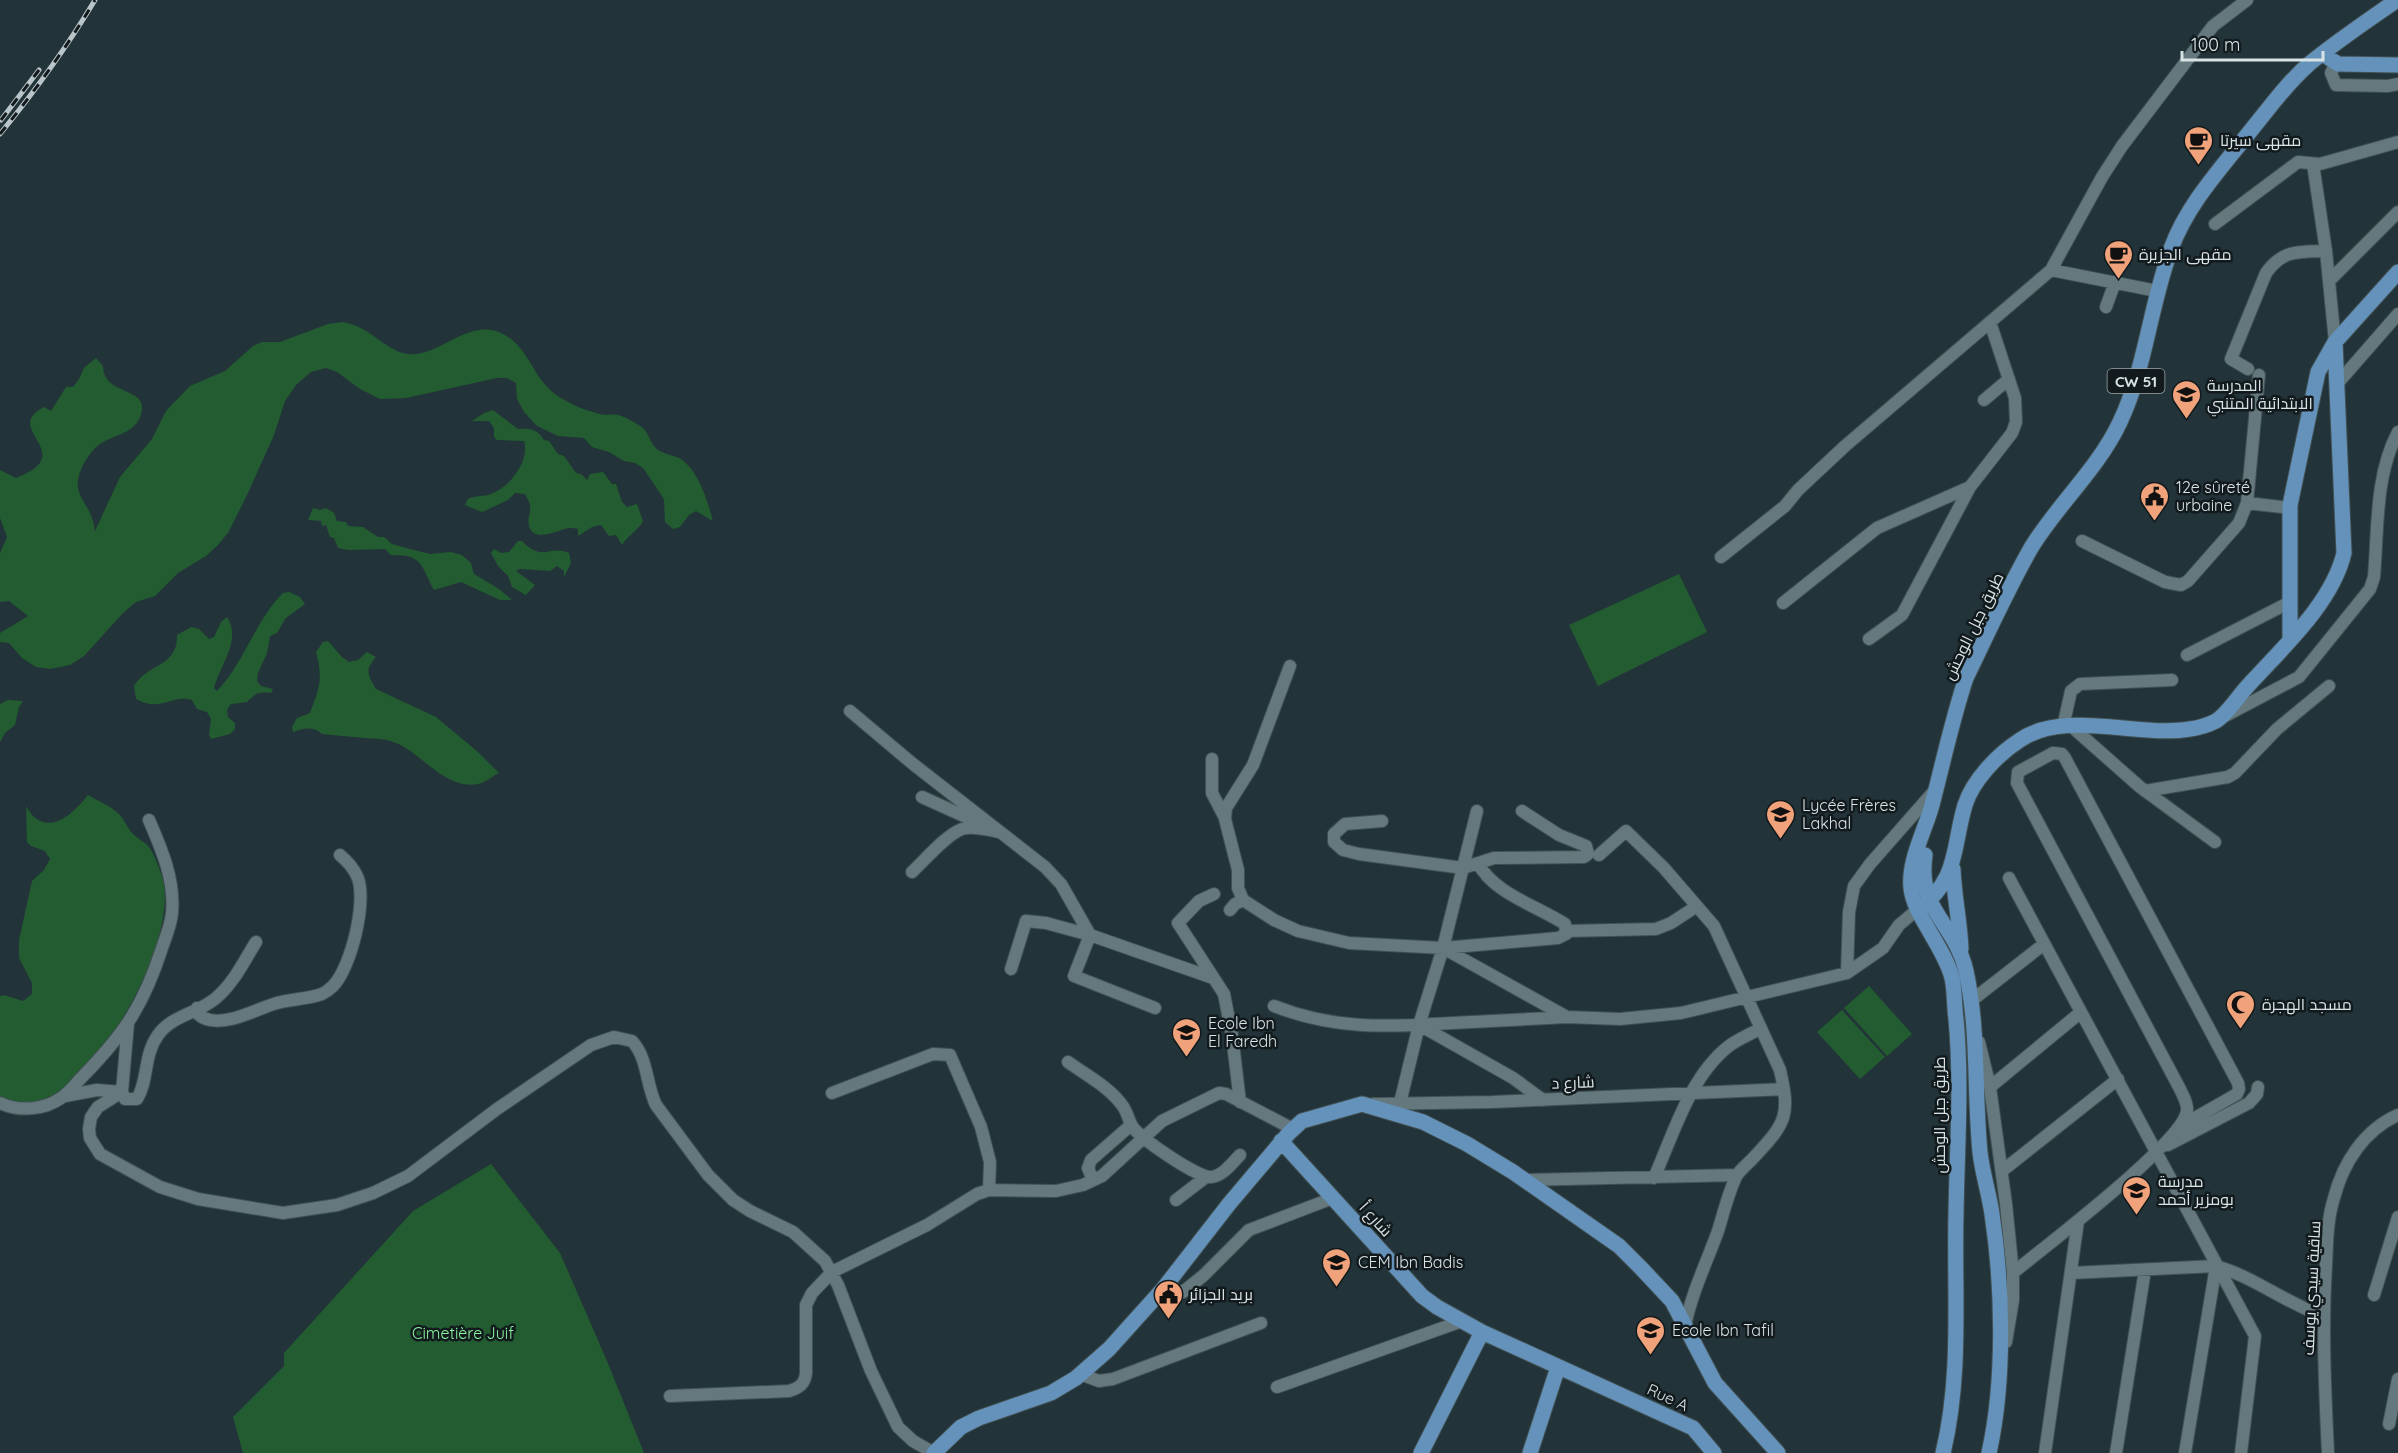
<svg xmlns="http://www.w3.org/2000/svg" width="2398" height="1453" font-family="Quicksand,Cairo,sans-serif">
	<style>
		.green { fill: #225c30 }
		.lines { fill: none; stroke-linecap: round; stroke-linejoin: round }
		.minor-casing { stroke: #405053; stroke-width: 14 }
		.major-casing { stroke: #405053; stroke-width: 17 }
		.minor { stroke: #64787d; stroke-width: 12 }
		.major { stroke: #6592ba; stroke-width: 15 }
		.rail-casing { stroke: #b9c5c8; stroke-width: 5 }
		.rail { stroke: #121a1d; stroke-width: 3; stroke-dasharray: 9; stroke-linecap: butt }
		.labels { text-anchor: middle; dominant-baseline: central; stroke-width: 5; stroke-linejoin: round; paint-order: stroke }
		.shield { fill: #121a1d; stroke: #9da7aa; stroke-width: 1.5 }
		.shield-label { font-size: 15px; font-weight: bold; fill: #d8e3e6 }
		.poi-label { font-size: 16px; fill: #d8e3e6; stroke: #121a1d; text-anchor: start }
		.street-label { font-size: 16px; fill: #d8e3e6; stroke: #121a1d }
		.park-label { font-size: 16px; fill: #8af59e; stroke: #121a1d }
	</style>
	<rect width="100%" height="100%" fill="#223439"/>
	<path class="green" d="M343,322C374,327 388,357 416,354C444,351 471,319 501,333C528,345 532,377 555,394C569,404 588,412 605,415C609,415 614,414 618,415C624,416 638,424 643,428C649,433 650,444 658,450C664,454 672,455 679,458C699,470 707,500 713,521L696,511L689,515L680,527L673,529L665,522L664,499L643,468L635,463L624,461L609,452L592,447L584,438L558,436L537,426L524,412L517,399L516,383L507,378H497L406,398L380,399L360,389L337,372L326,368L311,372L296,385L285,401L274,435L247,495L228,533L217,546L206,556L178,573L155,596L136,602L123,613L84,656L70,665L50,669L36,667L22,658L9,643L0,642V633L28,616L9,601L0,602V553L7,537L0,518V470L16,478C81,453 0,429 44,407L51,411L66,387H73L79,379L84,368L96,358L103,366C103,395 145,387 142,410C139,433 115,434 100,444C88,453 76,473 78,488C80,499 89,508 92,518C94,522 94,527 95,531L120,477L152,439L166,411L190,386L225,371L253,346L262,342H280L328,324Z
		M493,410L518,429C529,428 538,429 544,440L549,441L558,454L564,456L576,473L581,474L587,480L590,474L603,472L612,484H616L622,502L627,507L637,504L643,521C638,531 628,535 622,545L616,535L609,536L601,525L592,527L578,536V529C575,528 572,528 569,528C560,529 534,544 529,526C526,513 536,512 525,494L515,493L508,500L482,512L465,505L468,499C476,495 483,497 491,494C510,487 530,461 524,441L497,440L494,437V428L489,421H472L484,413Z
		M313,508L320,510L326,508L334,513L337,521L346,522L348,526L363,527L378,537H384L392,544L406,548L430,554L451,552L462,555L471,563L474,574L499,589L512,600H500L461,582L434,590C421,567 424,554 391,555L385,549L348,550L338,548L334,538L330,537L326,525L322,526L321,521L308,520Z
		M518,541H522C543,563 550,544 569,553L571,563L564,577V571L557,566L550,571L520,569L516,571L535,585L526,595L512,587L508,576L498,566L491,553L494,549L501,553L509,552Z
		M1679,574L1707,632L1598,686L1569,625Z
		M289,592L300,597L305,604L286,618L277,633L270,636L267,653L258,673L257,681L261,686L273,689L271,693C258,692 257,692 247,702L231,704L227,710L228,717L235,723V729L230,734L211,739L209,735L211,719L207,712L197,709L192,700C171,694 162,713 136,699L134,686C148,663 178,667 177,635L191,627L199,629L209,639L214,637L221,622L227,617C242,639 220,666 214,688L217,691C244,663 255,621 283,593Z
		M328,641L342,657L349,662L358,660L367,652L376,657C365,670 367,674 376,689L436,717L478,752L499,773C493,776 485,783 478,784C445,790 423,754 396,743C385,738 375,739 364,738C350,737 336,735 322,734C314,726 304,728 293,732L292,727L297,718L310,713C320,687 323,679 316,652L323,642Z
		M8,700L23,701L19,707L15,725L5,733L0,742V704Z
		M88,795C98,801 111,806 119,814C124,819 127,827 132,833C137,838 141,840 146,844C153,849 159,868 162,876C181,938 100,1081 40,1101C27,1105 14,1102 0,1100V996L4,995L23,1001L32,994V983L19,958V940L32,881L44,870L50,859L45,851L31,846L27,842L26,806C44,839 71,817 88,795Z
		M1869,986L1912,1034L1887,1056L1844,1008Z
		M1842,1010L1885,1057L1860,1079L1817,1032Z
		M491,1164L560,1253L607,1361L644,1453H243L233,1417L284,1366V1353L413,1211Z"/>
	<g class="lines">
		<defs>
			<path id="minor" d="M2336,63L2331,73L2336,85L2388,86L2398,84
				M2313,164L2326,251L2335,342
				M2215,224L2298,162L2320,164L2398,142
				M2051,270L2157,291
				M2329,281L2398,212
				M2106,307L2115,282
				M2248,369L2231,359L2266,273C2283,249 2299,252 2326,251
				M2337,384L2398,314
				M1984,400L2009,379
				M2247,503L2290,508
				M2082,541L2165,582L2181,585L2188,581L2239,523L2247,503L2259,375
				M1721,557L1785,506L1798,490L1845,446L2051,270L2102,177L2122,146L2213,26L2247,0
				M1783,603L1877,528L1970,487
				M1869,639L1902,615L1970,487L2012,433L2016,422L2015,398L1990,322
				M2187,655L2290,602
				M1290,666L1253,765L1226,808L1225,819L1238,870V888L1243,900L1274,920L1298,931L1349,943L1443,948L1558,938L1566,934L1565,924C1537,906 1493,893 1478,863
				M850,711L913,764L1045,867L1061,884L1090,935L1074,976L1155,1008
				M2225,716L2299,677L2370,589L2374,577C2378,530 2375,475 2398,432
				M2071,726L2140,787L2215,842
				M2063,727L2071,691L2080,684L2172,680
				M1212,759V793L1225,818
				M2145,791L2228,777L2235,773L2277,729L2329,686
				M922,797L986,826
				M1382,821L1345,824L1334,834V842L1343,850L1359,854L1463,868L1494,858L1584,857L1588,854L1586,846L1559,835L1522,811
				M1599,855L1626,831L1664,868L1714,926L1780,1070C1790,1114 1787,1122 1756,1155C1750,1162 1742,1168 1737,1175C1729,1190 1723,1215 1718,1231C1706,1264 1692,1292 1685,1326
				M912,872C925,860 946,835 962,829C973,825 988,830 999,832
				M2009,878L2255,1336L2241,1453
				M1214,894L1199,901L1178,923L1224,994L1232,1035L1240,1102
				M1230,910L1235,904L1243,900
				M1567,931L1656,929L1671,923L1697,906
				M1443,948L1567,1017L1620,1019L1681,1013L1847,973L1883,948L1899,925L1918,909
				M1011,969L1026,921L1046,923L1090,935L1213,978
				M1847,973L1849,912L1854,886L1870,864L1935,790
				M1971,1001L2044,944
				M1274,1006C1335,1030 1388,1027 1452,1023C1490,1021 1528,1019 1567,1017
				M197,1008L198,1014C201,1017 205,1019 210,1020C232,1024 256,1009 277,1003C292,999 308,999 322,994C326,992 330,989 333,986C351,968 368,899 357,876C353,867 347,861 340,855
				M128,1023L122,1092L98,1107L91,1117L89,1129L90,1138L100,1154L160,1187L198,1199L283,1213L337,1205L373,1193L408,1176L497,1109L591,1045L614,1037L632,1041C648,1058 646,1085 656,1105L708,1175L733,1200L750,1211L793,1232L825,1261L838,1285L871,1371L898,1427L913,1441L934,1453
				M1421,1026L1513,1078L1543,1100
				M1979,1042L1990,1087L2006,1204L2013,1273V1300L2006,1342
				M1068,1062C1086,1075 1109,1087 1122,1105C1127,1111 1128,1119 1132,1126C1139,1138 1198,1178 1211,1177C1223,1176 1232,1163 1240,1155
				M1990,1087L2081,1012
				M832,1093L933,1054L950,1055L981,1127L990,1162L989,1190
				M65,1096L97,1090L122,1092L125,1099H137C149,1079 143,1056 158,1035C172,1015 199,1013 216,998C234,983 244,961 256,942
				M0,1103C19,1112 44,1110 61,1098C70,1092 77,1082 84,1075C125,1033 144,1004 162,948C166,937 171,924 172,913C175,880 162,850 149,820
				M1373,1104L1492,1102L1784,1089
				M1398,1111L1419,1025L1443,948L1477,811
				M2168,1145L2249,1103L2257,1094L2258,1087
				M2002,1171L2118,1079
				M1654,1178C1673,1135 1690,1076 1729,1046C1738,1039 1751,1034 1761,1028
				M1093,1180L1088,1168L1091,1160L1131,1125
				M1525,1180L1737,1175
				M1176,1200L1206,1177
				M2013,1273C2044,1247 2182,1143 2187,1111C2188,1103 2183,1096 2180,1089L2017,783L2018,772L2053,753L2062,754L2065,758L2238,1083L2239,1089L2237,1094L2179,1127
				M2071,1273L2216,1266C2254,1277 2286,1303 2323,1316
				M1163,1289L1183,1292L1204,1275L1249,1230L1333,1198
				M2374,1295L2398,1217
				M1080,1374L1099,1381L1113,1379L1261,1323
				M1277,1387L1462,1321
				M670,1396L789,1391C799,1388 805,1384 806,1373V1305L812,1293L832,1272L927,1225L977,1194L989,1190L1056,1191L1083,1185L1102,1176L1162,1121L1219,1093L1226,1094L1293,1129
				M2389,1424L2398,1379
				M2045,1453L2078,1221
				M2116,1453L2145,1270
				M2185,1453L2216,1266
				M2328,1453C2325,1391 2322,1329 2326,1266C2327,1244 2327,1220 2334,1198C2343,1163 2364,1130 2398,1115"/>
			<path id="major" d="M2323,54L2338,64L2398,65
				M2290,639V505L2318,372L2335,342L2398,272
				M1925,855C1917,912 1955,922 1966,971C1979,1030 1974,1091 1980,1152C1982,1172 1989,1193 1992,1214C2003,1287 2005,1381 1989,1453
				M1953,869C1954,896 1960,922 1961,949
				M1918,909C1959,880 1952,849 1965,805C1973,780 1998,754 2020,740C2066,709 2137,738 2190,729C2198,728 2208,725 2216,721C2227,714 2237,698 2246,688C2281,649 2332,604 2344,553L2335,342
				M1281,1141L1422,1296L1437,1307L1482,1332L1693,1428L1714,1453
				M934,1453L961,1427L979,1418L1051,1393L1076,1378L1109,1349L1163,1289L1229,1204L1289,1133L1302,1121L1362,1104L1423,1122L1467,1144L1513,1172L1619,1246L1641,1268L1672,1301L1715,1383L1778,1453
				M1421,1453L1482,1332
				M1530,1453L1558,1367
				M1943,1453C1962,1375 1954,1293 1956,1214C1957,1149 1962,1084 1956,1019C1954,1006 1955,991 1952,978C1945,948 1913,914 1911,888C1908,861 1925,831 1932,805C1943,763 1952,720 1966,678C1987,635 2007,590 2031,548C2057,505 2098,469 2120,422C2146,367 2150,305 2171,249C2187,204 2223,166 2252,129C2270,107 2287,83 2309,64C2337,41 2367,21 2397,0"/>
		</defs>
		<use href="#minor" class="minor-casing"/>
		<use href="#major" class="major-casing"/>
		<use href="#minor" class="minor"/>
		<use href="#major" class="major"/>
		<defs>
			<path id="rail" d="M1,120L39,70
				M0,134C35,91 67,47 95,0"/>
		</defs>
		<use href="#rail" class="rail-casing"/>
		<use href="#rail" class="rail"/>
	</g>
	<defs>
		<symbol id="cafe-pin" viewBox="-11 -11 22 30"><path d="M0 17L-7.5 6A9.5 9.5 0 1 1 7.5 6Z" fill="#f0a27a" stroke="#121a1d"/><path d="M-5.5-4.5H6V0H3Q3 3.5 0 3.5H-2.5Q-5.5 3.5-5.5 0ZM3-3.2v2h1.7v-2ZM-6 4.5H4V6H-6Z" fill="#111"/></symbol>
		<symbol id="school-pin" viewBox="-11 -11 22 30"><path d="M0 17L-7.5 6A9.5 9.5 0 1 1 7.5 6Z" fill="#f0a27a" stroke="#121a1d"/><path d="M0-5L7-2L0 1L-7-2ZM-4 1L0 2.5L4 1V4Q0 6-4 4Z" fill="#111"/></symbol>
		<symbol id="civic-pin" viewBox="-11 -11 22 30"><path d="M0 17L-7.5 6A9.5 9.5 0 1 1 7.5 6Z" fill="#f0a27a" stroke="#121a1d"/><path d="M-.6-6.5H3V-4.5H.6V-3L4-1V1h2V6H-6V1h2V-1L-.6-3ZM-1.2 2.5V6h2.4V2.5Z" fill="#111"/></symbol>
		<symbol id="mosque-pin" viewBox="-11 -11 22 30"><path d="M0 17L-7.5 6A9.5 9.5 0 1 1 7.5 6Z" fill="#f0a27a" stroke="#121a1d"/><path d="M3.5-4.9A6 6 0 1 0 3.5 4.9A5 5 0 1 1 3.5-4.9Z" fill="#111"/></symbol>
	</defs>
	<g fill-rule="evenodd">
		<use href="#cafe-pin" x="2182" y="124" width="33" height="45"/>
		<use href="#cafe-pin" x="2102" y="238" width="33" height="45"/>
		<use href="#school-pin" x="2170" y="378" width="33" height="45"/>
		<use href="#civic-pin" x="2138" y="480" width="33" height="45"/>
		<use href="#school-pin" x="1764" y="798" width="33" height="45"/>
		<use href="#mosque-pin" x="2224" y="988" width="33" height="45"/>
		<use href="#school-pin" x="1170" y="1016" width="33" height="45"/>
		<use href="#school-pin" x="2120" y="1174" width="33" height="45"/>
		<use href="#school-pin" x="1320" y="1246" width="33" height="45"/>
		<use href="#civic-pin" x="1152" y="1278" width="33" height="45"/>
		<use href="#school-pin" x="1634" y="1314" width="33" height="45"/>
	</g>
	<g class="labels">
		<rect class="shield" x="2107.5" y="369" width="57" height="24" rx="4.5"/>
		<g class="shield-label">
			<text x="2136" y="381">CW 51</text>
		</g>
		<g class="poi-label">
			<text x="2220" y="140">مقهى سيرتا</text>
			<text x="2139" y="254">مقهى الجزيرة</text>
			<text x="2207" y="385">المدرسة<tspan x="2207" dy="18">الابتدائية المتنبي</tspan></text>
			<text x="2176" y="487">12e sûreté<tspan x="2176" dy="18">urbaine</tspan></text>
			<text x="1802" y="805">Lycée Frères<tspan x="1802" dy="18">Lakhal</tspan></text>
			<text x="2262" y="1004">مسجد الهجرة</text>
			<text x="1208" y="1023">Ecole Ibn<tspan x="1208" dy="18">El Faredh</tspan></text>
			<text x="2158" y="1181">مدرسة<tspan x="2158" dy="18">بومزير أحمد</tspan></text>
			<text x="1358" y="1262">CEM Ibn Badis</text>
			<text x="1189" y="1294">بريد الجزائر</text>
			<text x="1672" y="1330">Ecole Ibn Tafil</text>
		</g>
		<g class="street-label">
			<text transform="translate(1973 626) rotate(-64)">طريق جبل الوحش</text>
			<text transform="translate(1573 1082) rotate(-2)">شارع د</text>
			<text transform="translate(1939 1115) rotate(-90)">طريق جبل الوحش</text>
			<text transform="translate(1376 1219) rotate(48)">شارع أ</text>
			<text transform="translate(2311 1288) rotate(-87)">ساقية سيدي يوسف</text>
			<text transform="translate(1668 1397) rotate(25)">Rue A</text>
		</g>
		<g class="park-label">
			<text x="463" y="1333">Cimetière Juif</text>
		</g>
	</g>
	<path d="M2182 51v9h141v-9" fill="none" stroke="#d8e3e6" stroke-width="3"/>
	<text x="2191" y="51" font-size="18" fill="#d8e3e6" stroke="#121a1d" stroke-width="4.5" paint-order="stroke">100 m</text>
</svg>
